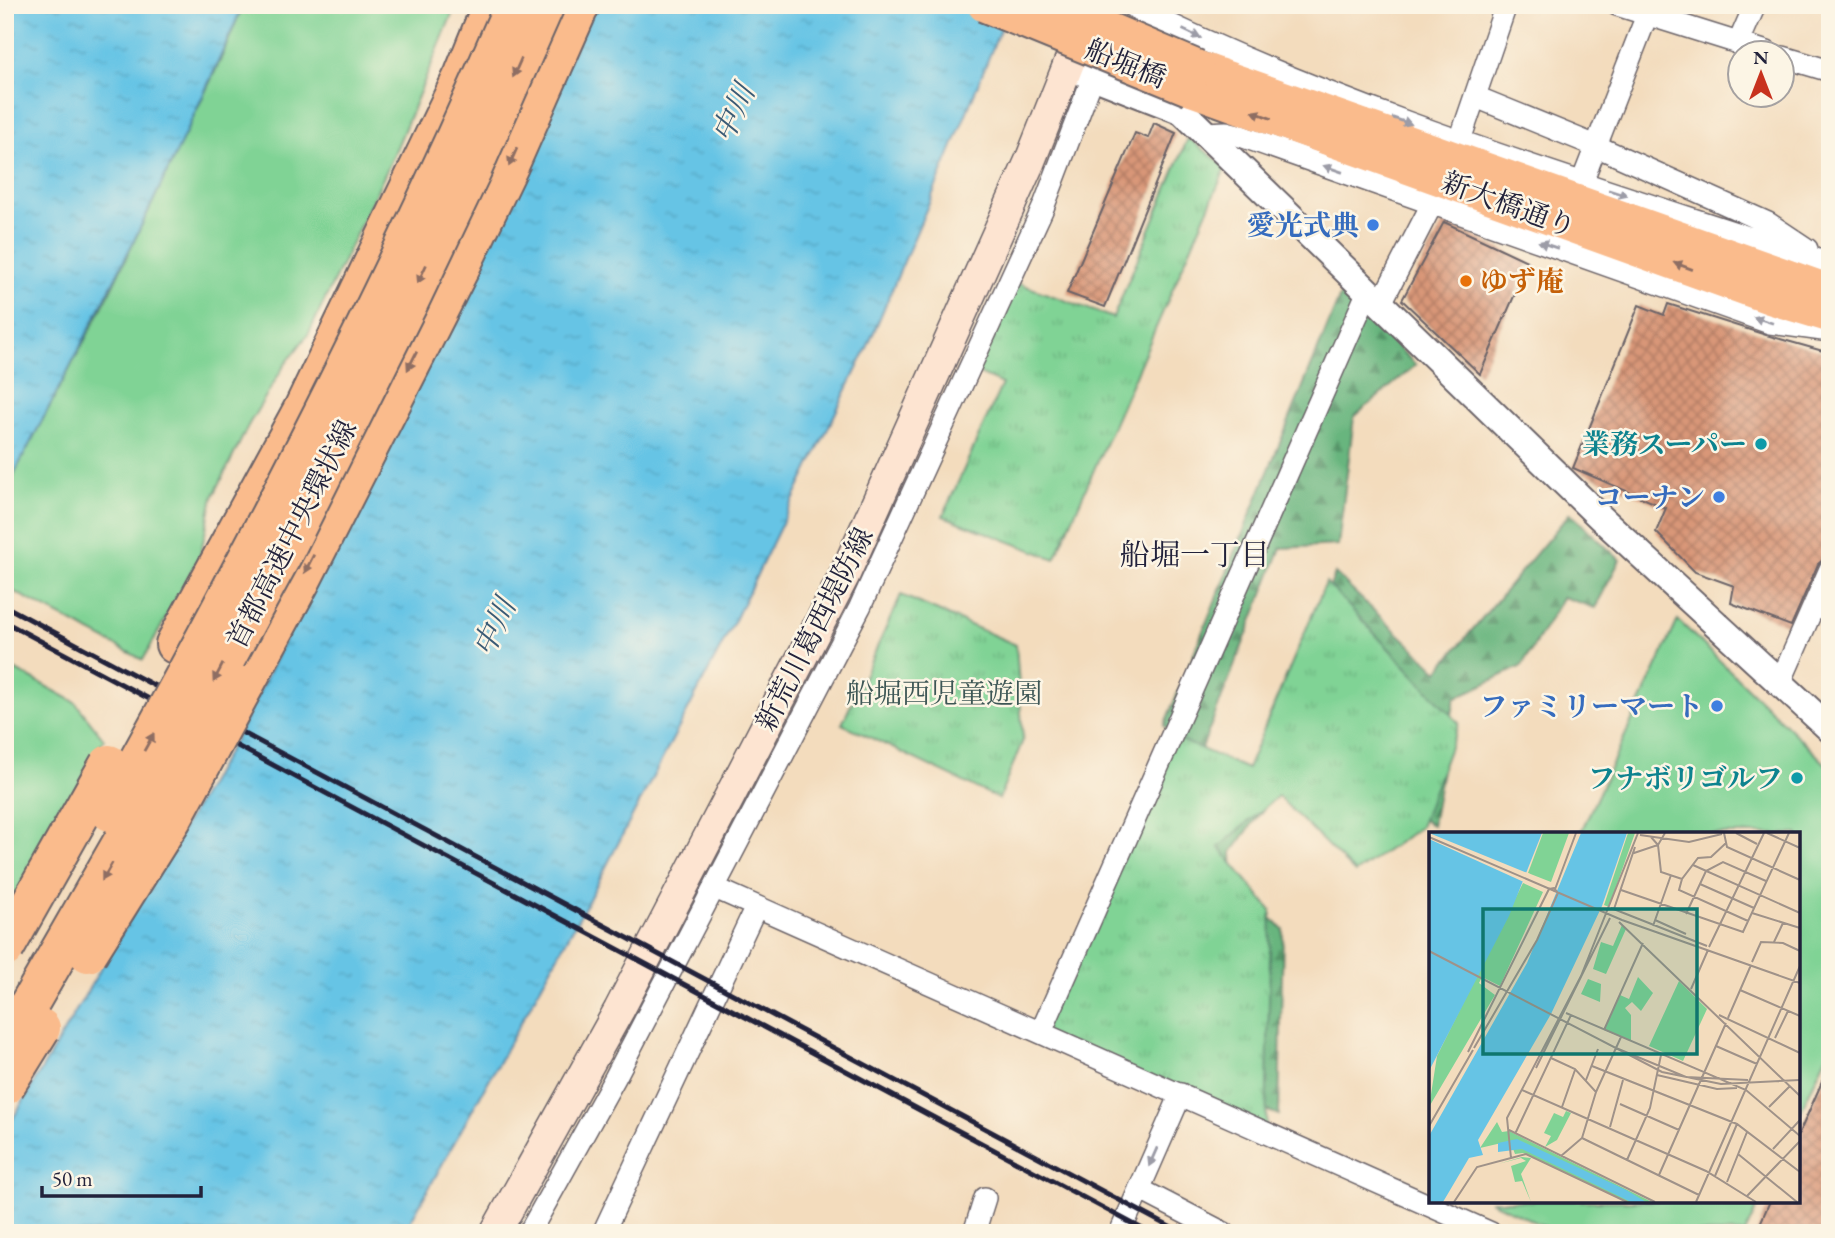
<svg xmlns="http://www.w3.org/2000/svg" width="1835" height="1238" font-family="'EB Garamond','Noto Serif JP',serif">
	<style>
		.grass { fill: #80d395; stroke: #517a68; stroke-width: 2 }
		.forest { fill: url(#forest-firs); stroke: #456c5c; stroke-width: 2 }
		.park { fill: url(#park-tufts); stroke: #517a68; stroke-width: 2 }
		.water { fill: url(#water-ripples); stroke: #447390; stroke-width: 2 }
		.building { fill: url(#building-cross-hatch) }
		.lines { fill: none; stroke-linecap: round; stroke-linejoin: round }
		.minor-casing { stroke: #6b6368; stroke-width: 24 }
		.tertiary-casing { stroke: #6b6368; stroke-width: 30 }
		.secondary-casing { stroke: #6b6368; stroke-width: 33 }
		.primary-casing { stroke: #6b6368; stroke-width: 37 }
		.motorway-casing { stroke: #6b6368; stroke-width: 42 }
		.minor { stroke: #fff; stroke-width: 21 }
		.tertiary { stroke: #fff; stroke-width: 26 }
		.secondary { stroke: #fde4d1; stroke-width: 30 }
		.primary { stroke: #fabb8c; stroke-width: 33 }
		.motorway { stroke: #fabb8c; stroke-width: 38 }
		.rail { stroke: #22223b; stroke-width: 5 }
		.primary-bridge-casing { stroke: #6b6368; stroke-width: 37; stroke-linecap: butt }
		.motorway-bridge-casing { stroke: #6b6368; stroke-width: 42; stroke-linecap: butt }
		.primary-bridge { stroke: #fabb8c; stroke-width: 33 }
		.motorway-bridge { stroke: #fabb8c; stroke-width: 38 }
		.oneway { fill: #9c9ca7 }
		.oneway2 { fill: #8e6e64 }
		.shop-dot { fill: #3f7fe0; stroke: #fcf5e5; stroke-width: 2.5 }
		.food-dot { fill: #e8710a; stroke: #fcf5e5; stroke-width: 2.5 }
		.culture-dot { fill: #0f9aa8; stroke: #fcf5e5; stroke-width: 2.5 }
		.labels { text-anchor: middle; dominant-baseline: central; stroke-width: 5; stroke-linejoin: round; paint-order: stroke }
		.street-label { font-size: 28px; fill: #22223b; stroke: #fcf5e5 }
		.shop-label { font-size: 28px; font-weight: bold; fill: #366cbe; stroke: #fcf5e5; text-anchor: end }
		.food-label { font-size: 28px; font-weight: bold; fill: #c56008; stroke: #fcf5e5; text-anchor: start }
		.culture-label { font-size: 28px; font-weight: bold; fill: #0d838f; stroke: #fcf5e5; text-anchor: end }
		.park-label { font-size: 28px; fill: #3e5756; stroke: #fcf5e5 }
		.water-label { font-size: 30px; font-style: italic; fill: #3a5b76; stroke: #fcf5e5 }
		.neighbourhood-label { font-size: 30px; fill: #22223b; stroke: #fcf5e5 }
		.inset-road { fill: none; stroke: #9f9289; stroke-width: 2 }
		.view { fill: #0f766e; fill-opacity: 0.15; stroke: #0f766e; stroke-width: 3.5 }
		.inset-edge { fill: none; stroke: #22223b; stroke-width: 3.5 }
	</style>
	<defs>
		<pattern id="forest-firs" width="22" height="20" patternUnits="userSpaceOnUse" patternTransform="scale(1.75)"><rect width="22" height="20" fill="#68b57e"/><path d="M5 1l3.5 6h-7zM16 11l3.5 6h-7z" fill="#559368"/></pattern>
		<pattern id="park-tufts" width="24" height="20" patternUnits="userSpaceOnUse" patternTransform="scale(1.75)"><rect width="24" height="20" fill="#80d395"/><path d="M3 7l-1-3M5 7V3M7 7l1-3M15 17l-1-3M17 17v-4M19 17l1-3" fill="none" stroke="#6eb581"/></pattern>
		<pattern id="water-ripples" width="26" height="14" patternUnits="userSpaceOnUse" patternTransform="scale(1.75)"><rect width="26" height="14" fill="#66c4e5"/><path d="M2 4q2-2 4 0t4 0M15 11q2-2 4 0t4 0" fill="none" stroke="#58a8c5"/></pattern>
		<pattern id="building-cross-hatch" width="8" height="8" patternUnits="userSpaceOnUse" patternTransform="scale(1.75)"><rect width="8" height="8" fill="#d99778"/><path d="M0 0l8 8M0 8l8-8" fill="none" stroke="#b07b64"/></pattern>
	</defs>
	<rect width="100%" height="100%" fill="#fcf5e5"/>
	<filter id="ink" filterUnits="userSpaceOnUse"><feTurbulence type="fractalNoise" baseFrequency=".0143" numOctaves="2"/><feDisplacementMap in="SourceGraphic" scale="14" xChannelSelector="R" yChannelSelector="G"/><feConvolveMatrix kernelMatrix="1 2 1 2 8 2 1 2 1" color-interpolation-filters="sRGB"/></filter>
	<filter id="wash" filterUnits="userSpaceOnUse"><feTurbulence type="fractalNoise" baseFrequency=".00686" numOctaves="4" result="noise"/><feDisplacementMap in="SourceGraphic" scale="28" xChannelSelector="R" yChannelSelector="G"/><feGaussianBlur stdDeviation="1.57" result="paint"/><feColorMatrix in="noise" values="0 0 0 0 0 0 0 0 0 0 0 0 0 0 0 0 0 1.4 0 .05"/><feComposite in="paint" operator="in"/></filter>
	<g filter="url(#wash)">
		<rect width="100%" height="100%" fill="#f3dcbd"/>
		<path class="grass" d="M243,5H456L392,159L309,333L284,366L249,424L213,497L200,556L143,660L5,587V491L105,302L220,61Z
			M1678,620L1830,768V1048L1798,1117V834H1580Z
			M5,664L75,702L104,739L5,919Z
			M1490,1201H1760L1745,1233H1559Z"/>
		<path class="forest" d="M1342,291L1416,365L1354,417L1338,545L1281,548L1199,755L1164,726Z
			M1570,513L1620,560L1595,608L1563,597L1522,666L1455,698L1432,825L1388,801L1280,786L1232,852L1233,884L1283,929L1279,1115L1144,1065L1229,787L1262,756L1335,574L1438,671Z"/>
		<path class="park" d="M1188,138L1226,167L1055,559L943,516L1002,384L977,373L1015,282L1113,318Z
			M1326,582L1459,723L1420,827L1355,873L1278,796L1219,847L1271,910L1266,1132L1041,1032L1172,736L1247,769Z
			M901,595L1016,645L1023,740L999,799L842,724Z"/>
		<path class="water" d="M5,5H243C172,171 89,332 5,491Z
			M596,5H1010L949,156L867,348L735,620L587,903L404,1233H5V1132L241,729Z"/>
		<g id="blocks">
			<path class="building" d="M1154,123L1176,133L1105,307L1067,293L1135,133L1148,138Z
				M1444,222L1529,262L1480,374L1402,300Z
				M1668,304L1766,335L1830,353V547L1826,557L1818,564L1791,626L1731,603L1734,586L1695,572L1656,532L1666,508L1573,468L1639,305L1664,315Z
				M1830,1064V1233H1756L1770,1201H1798V1136Z"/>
		</g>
	</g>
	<g filter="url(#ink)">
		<use href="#blocks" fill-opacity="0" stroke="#6b6368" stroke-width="2"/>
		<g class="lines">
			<defs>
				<path id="minor" d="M1130,5C1353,116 1594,185 1830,264
					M1617,5L1767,52
					M1738,44L1755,5
					M1783,57L1830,71
					M1476,97L1596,146L1768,223L1807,249
					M1205,133L1226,132L1238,135L1770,323L1830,331
					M1460,140L1506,5
					M1582,182L1647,15
					M1381,303L1432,204
					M1780,683L1830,569
					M715,888L1491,1233
					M1041,1032L1368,291
					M1139,1189L1224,1233
					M529,1233L615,1078L860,607L1043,208L1093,77
					M603,1233L756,907
					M974,1233L985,1198
					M1120,1233L1181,1094"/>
				<path id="tertiary" d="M1146,13L1165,64
					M1067,66L1182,111L1600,517L1830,729"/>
				<path id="secondary" d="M495,1233L619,1010L844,576L1030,161L1086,20"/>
				<path id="primary" d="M1197,67L1830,291
					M1190,89L1771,298L1830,316"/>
				<path id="motorway" d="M175,644L303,409L464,74L492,5
					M244,686L301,581L460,268L508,168L580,5"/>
			</defs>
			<use href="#minor" class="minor-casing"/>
			<use href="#tertiary" class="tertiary-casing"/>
			<use href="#secondary" class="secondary-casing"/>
			<use href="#primary" class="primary-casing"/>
			<use href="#motorway" class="motorway-casing"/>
			<use href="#minor" class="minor"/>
			<use href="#tertiary" class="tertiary"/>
			<use href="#secondary" class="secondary"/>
			<use href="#primary" class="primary"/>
			<use href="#motorway" class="motorway"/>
			<path class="rail" d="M5,606L1181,1233
				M5,622L1150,1233"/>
			<defs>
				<path id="primary-bridge" d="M984,5L1190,89
					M1052,5L1197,67"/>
				<path id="motorway-bridge" d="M110,812C256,549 395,282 514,5
					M5,948L109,764
					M88,953L172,819L244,686
					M5,1046L196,714L285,550L410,300L472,170L545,5
					M5,1086L41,1028"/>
			</defs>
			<use href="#primary-bridge" class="primary-bridge-casing"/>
			<use href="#motorway-bridge" class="motorway-bridge-casing"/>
			<use href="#primary-bridge" class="primary-bridge"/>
			<use href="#motorway-bridge" class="motorway-bridge"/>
		</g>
		<defs><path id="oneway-solid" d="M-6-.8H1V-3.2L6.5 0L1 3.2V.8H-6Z" transform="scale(1.75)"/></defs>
		<g class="oneway">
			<use href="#oneway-solid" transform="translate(1192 34) rotate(25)"/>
			<use href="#oneway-solid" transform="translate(1402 121) rotate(19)"/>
			<use href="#oneway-solid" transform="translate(1333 169) rotate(-161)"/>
			<use href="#oneway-solid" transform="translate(1618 193) rotate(18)"/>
			<use href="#oneway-solid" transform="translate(1548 245) rotate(-161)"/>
			<use href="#oneway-solid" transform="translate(1763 320) rotate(-162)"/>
			<use href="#oneway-solid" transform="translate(1153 1157) rotate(114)"/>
		</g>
		<g class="oneway2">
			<use href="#oneway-solid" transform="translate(517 68) rotate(114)"/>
			<use href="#oneway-solid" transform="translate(1262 115) rotate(-160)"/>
			<use href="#oneway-solid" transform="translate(513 157) rotate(114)"/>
			<use href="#oneway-solid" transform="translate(1683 266) rotate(-160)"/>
			<use href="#oneway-solid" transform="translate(422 274) rotate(115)"/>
			<use href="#oneway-solid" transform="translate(412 361) rotate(117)"/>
			<use href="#oneway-solid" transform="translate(309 564) rotate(117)"/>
			<use href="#oneway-solid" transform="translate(218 673) rotate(118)"/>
			<use href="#oneway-solid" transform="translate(149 742) rotate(-61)"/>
			<use href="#oneway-solid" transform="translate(107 872) rotate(120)"/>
		</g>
	</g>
	<g class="shop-dot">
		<circle cx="1373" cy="225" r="7"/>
		<circle cx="1719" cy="497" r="7"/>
		<circle cx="1717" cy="706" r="7"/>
	</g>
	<circle class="food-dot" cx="1466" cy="281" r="7"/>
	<g class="culture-dot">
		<circle cx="1761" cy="444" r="7"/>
		<circle cx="1797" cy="778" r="7"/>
	</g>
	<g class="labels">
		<g class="street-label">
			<text transform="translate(1126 63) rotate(22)">船堀橋</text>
			<text transform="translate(1509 204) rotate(20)">新大橋通り</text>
			<text transform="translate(291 534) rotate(-63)">首都高速中央環状線</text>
			<text transform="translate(814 629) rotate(-63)">新荒川葛西堤防線</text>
		</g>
		<g class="shop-label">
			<text x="1359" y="225">愛光式典</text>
			<text x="1705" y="497">コーナン</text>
			<text x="1703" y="706">ファミリーマート</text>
		</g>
		<g class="food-label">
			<text x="1480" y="281">ゆず庵</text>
		</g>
		<g class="culture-label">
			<text x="1747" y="444">業務スーパー</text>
			<text x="1783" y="778">フナボリゴルフ</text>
		</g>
		<g class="park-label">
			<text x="944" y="693">船堀西児童遊園</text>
		</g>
		<g class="water-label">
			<text transform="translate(733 113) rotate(-65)">中川</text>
			<text transform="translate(494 627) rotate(-65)">中川</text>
		</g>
		<g class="neighbourhood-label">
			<text x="1195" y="554">船堀一丁目</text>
		</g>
	</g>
	<g transform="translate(1429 832)">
		<rect width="371" height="371" fill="#f3dcbd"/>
		<path d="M114,1H140L122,50L99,41ZM199,1H206L180,75L175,73ZM94,51L114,60L71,154L53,145L50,151L66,163L0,275L8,224ZM250,149L278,177L254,229L220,214ZM93,325L102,326L92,342L102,370L93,349L86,350L82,334L97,329L92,326L69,332Z" fill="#80d395"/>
		<path d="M193,93L197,97L177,142L164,137L172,110L184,114ZM209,145L224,161L212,179L203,170L196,176L202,183V209L175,198L191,163L200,167ZM159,147L172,152L171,170L152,162ZM137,279L142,281L128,308L116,315L122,304L115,301L125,281L134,285ZM68,290L73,300L80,299L223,370H198L94,321L86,322L81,309L51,316Z" fill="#80d395"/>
		<path d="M0,1H113L80,84L0,239ZM152,1H198L173,74L122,182L49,308L54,323L40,326L14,370H0V304L98,131ZM88,307L197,358L217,370H202L93,317L69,320V311Z" fill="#66c4e5"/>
		<path d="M0,1L101,42L97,51L0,7Z" fill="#f3dcbd"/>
		<path class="inset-road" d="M295,1L298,15L371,48M307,1L328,12M338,1L371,16M211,3L260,10L293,2M0,5L193,88L371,151M222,5L229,13L232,40L253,47M297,11L282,25L269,26L253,47L250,58L319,89M205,21L229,13L236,1M264,33L371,81M271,52L325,76M192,58L314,100L360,1M125,60L147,1M182,76L278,114M185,77L206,15M323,81L371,96M257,82L277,39L294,30L337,49M226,88L257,102M190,90L371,264M224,94L242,43M345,110L354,91M280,115L335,1M0,119L233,240L292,252L371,248M323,130L332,110L354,111L371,119M262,157L279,118M311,158L371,184M137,181L317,258L371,304M290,183L371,221M299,186L322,133M175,198L214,111M346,206L359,179M287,214L328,232M187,216L257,245L319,248M39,220L120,57L125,56L129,61L108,108L45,216M122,226L146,237L167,260L153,306L132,324M163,234L308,292L371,340M107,236L181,86M228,243L288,257L308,256M157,248L169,217M93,258L277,339L327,370M167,260L192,205M191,272L250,298M133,275L146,238M340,275L361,254M0,294L44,218M181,295L194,248M80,298L226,370M86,302L142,183M153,306L270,363M344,317L371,288M309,322L368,370M82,326L97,322L198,370M198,328L221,276L232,223M230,343L297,191M286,344L308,292M298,350L318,300M318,364L371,309M25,370L48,335L82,326L78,286L152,144L209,1M267,370L371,134"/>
		<path class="view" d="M54,77H268V222H54Z"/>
		<rect width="371" height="371" class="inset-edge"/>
	</g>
	<rect width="1835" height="1238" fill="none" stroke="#fcf5e5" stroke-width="28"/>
	<g transform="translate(1761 74)"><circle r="33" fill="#fcf5e5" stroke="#a5a1a1" stroke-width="2"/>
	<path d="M0-5L12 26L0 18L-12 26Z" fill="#c8321e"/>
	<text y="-10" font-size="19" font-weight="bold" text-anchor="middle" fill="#22223b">N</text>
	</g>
	<path d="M42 1186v10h159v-10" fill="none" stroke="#22223b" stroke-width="3.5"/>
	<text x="52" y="1186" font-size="21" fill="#22223b" stroke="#fcf5e5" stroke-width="5" paint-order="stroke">50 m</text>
</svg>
